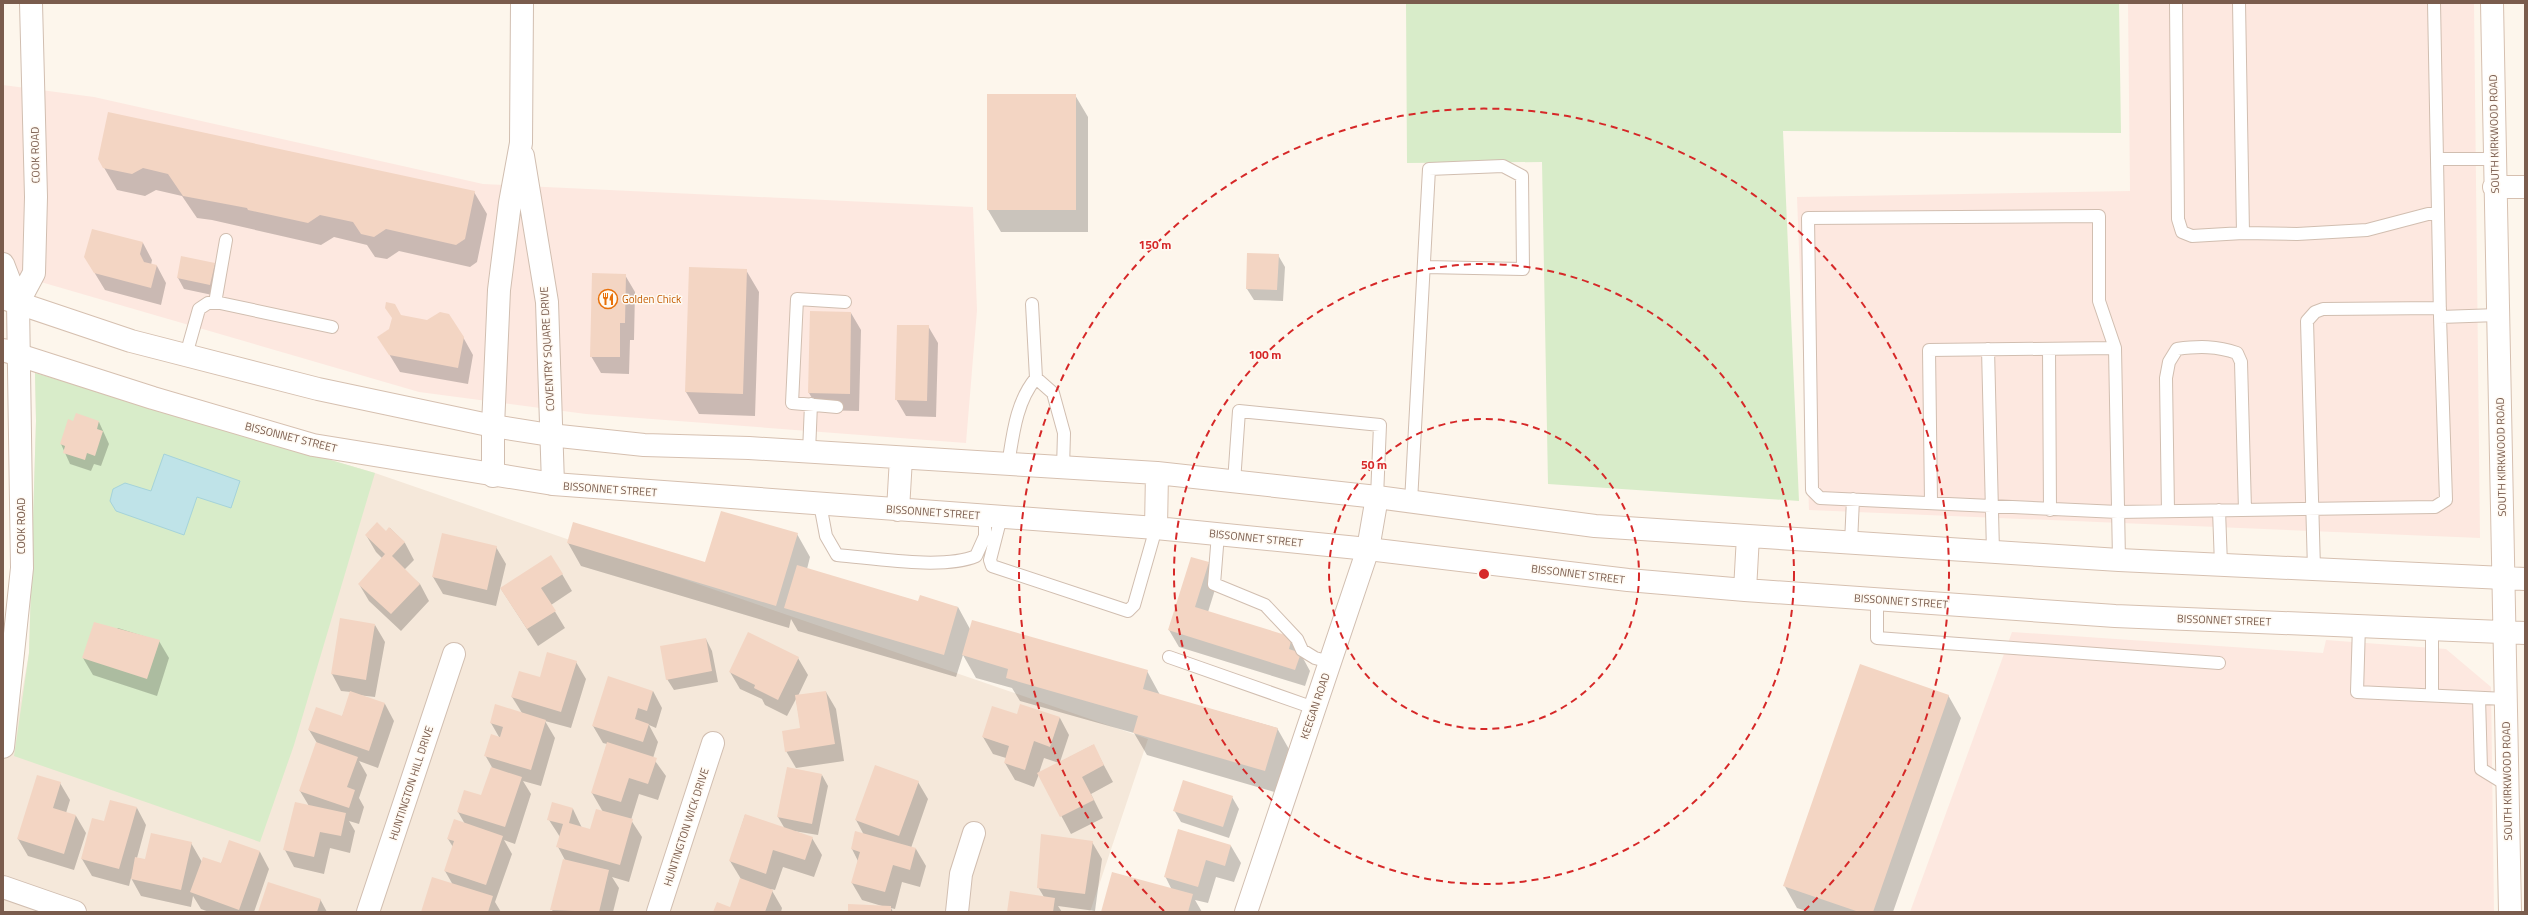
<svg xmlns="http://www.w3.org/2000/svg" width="2528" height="915" font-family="'Titillium Web',sans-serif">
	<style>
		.residential { fill: #f5e8da }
		.commercial { fill: #fde8e0 }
		.green { fill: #d8ecc9 }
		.water { fill: #bfe3e8; stroke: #a5d3da }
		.shadow { fill: #0003; fill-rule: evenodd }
		.building { fill: #f3d5c3 }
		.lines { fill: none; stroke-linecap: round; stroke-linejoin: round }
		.service-casing { stroke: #d1beb0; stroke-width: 14 }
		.minor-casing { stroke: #d1beb0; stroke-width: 24 }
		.tertiary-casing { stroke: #d1beb0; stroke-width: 24 }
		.secondary-casing { stroke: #d6c0b0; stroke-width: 24 }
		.service { stroke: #fff; stroke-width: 12 }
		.minor { stroke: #fff; stroke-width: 22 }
		.tertiary { stroke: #fff; stroke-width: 22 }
		.secondary { stroke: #fff; stroke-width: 22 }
		.ring { fill: none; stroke: #d62828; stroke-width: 2; stroke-dasharray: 7 5 }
		.labels { text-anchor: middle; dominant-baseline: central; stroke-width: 3; stroke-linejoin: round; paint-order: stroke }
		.street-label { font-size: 11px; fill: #7a5c4d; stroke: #fffaf3 }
		.food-label { font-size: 11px; fill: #c56008; stroke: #fffaf3; text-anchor: start }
		.centre { fill: #d62828; stroke: #fffaf3; stroke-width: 2 }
		.ring-label { font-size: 12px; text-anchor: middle; font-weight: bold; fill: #d62828; stroke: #fffaf3; stroke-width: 3; stroke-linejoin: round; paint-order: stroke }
	</style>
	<rect width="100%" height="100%" fill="#fdf6ec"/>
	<path class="residential" d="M35,373L375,473L1148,739L1090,912H3V745L12,748L29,653L36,421Z"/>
	<path class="commercial" d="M2128,3H2474L2480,538L1809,510L1797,197L2130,191Z
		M3,85L94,97L483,184L973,207L977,310L966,443L586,414L419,392L3,271Z
		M2012,632L2323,653L2326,640L2446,649L2491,687L2494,912H1910Z"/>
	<path class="green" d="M1406,3H2119L2121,133L1783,131L1799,501L1548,484L1542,162L1407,163Z
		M35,373L375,473L294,745L260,842L14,756L29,653L36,421Z"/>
	<path class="water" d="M164,454L240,481L231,508L197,497L184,535L116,511L110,501L113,489L125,483L151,491Z"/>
	<path class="shadow" d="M988,95H1075L1088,117V232H1001L988,210Z
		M99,159L474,192L487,214L477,262L470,267L399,251L387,259L375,257L367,245L334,237L321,245L212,220L197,218L182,196L156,190L145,196L117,190Z
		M143,243L152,260L151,265L157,266L166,283L161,305L105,290L85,257Z
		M1278,255L1285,267L1283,301L1254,300L1247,289Z
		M214,264L221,275L217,296L184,289L178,278Z
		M746,270L759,292L755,416L699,414L686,392Z
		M625,275L635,292L634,340H630L629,374L601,373L591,356Z
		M811,312L851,313L861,330L859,411L819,410L809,393Z
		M401,316L463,337L473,355L468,384L400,372L389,354L393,319Z
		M928,326L938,343L936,417L906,416L896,399Z
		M74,422H99L109,444L101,466L94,464L91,471L70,464L61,444Z
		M390,528L405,543L414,560L404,570L420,584L429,601L401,631L369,601L359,584L383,559L376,552L366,535L386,532Z
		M797,534L810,557L807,569L919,602L958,607L970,629L1147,671L1160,695L1277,728L1290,751L1278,793L1147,755L1134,733L1020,701L1012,688L976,678L963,655L956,677L798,631L791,619L789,628L581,566L568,543L706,563Z
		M496,547L506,564L496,606L443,594L433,577Z
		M1208,563L1218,580L1208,612L1292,638L1310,671L1305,686L1179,647L1169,630Z
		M562,574L572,591L551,605L565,628L538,646L501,589Z
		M375,625L385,642L375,697L358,695L385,704L394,721L378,768L359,761L367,775L359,798L364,807L359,824L349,821L355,831L350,853L330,848L324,874L294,867L285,850L309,806L300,791L317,743L309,730L342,717L351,692L341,691L332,674Z
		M118,628L159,641L169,658L157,696L93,675L83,658Z
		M706,639L712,651L718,682L674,690L667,679Z
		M798,658L808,675L798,696L826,692L836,709L844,761L796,768L786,751L801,729L796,699L787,716L765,705L762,699L740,689L730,672Z
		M576,662L586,679L571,728L545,721L555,738L541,786L523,781L531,794L515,844L504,840L512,854L495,902L501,912H422L453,885L445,871L453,847L448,839L465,824L458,812L482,797L493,769L485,755L499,737L491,723L522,713L512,697L540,678Z
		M653,691L662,708L656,728L649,725L658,742L653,758L666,776L658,800L639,794L631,820L642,837L629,882L612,877L619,888L613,912H552L565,860L558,847L560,837L549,820L573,809L582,828L591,830L603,812L592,793L607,744L603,743L593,726Z
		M1948,695L1961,718L1893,912H1809L1797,908L1784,885Z
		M1018,715L1060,718L1069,735L1060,762L1093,745L1113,782L1091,794L1103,818L1071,834L1039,774L1034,787L1015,780L1005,763L1006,758L993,754L983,737ZM1044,758L1059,763L1039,773Z
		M822,775L828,786L818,835L794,831L812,838L822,855L814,877L783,867L775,890L771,889L782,908L781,912H714L731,908L741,879L730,861L745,815L785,829L778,817Z
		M918,782L928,799L911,848L916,849L926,866L920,887L902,882L895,909L891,908L893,912H849L882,906L862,900L852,883L858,861L852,849L864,835L856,820Z
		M60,783L70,800L66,813L76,816L86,833L74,870L28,856L18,839Z
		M1232,797L1239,809L1229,838L1181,822L1174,810Z
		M137,808L146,825L137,858L146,860L191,843L202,862L221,864L230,842L260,852L269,869L254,912H209L201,909L193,896L191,907L141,896L131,878L129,886L92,876L82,859L105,822Z
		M1179,830L1231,846L1241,863L1234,882L1216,877L1208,903L1195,900L1202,912H1102L1172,890L1165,876Z
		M1092,842L1102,859L1095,911L1058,906L1062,912H1008L1044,897L1038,887Z
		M320,899L327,912H259Z"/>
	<path class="building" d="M987,94H1076V210H987Z
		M108,112L475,191L465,239L456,245L386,229L374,237L361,234L353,222L320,215L308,223L248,210L247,208L183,196L168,174L143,168L132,174L103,168L98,159Z
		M92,229L143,242L140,254L144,262L157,265L151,288L94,273L84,257Z
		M1247,253L1279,254L1277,290L1246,289Z
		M181,256L215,263L210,285L177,278Z
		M689,267L747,269L743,394L685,392Z
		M592,273L626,274L625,323H620V357H590Z
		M386,302L395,304L401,315L427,320L440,312L449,314L464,337L458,368L389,355L377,337L389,329L392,318L385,308Z
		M810,311L851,312L850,394L808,393Z
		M897,325H929L927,401L895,400Z
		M76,413L99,421L97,429L103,431L95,456L87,453L85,460L63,453L65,446L60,444L68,419L73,421Z
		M721,511L798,533L776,606L567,543L573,522L705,562Z
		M377,522L386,531L389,527L405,542L392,556L420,584L391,614L358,584L385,554L365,535Z
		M442,533L497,546L487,590L432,577Z
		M551,555L563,574L541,588L556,611L527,629L500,588Z
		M1191,557L1209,562L1195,607L1292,637L1289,649L1301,653L1295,670L1168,630Z
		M797,565L918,601L920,595L958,607L944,655L784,608Z
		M340,618L375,624L366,680L331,674Z
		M972,620L1148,670L1143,689L1278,728L1265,771L1133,733L1138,716L1006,678L1008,669L962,655Z
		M94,622L160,640L147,679L82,658Z
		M748,632L799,657L778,700L754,688L755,685L729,672Z
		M706,638L712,671L666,680L660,646Z
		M547,652L577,661L561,712L511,697L519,671L540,677Z
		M1860,664L1949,695L1873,912H1859L1783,886Z
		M608,676L653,691L647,711L638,708L635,719L649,724L643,742L592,726Z
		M350,691L385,703L369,751L308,730L316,707L342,716Z
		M826,691L835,744L785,752L782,731L800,728L795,695Z
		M495,704L546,720L531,770L484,756L491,734L500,737L503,727L490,723Z
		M1020,704L1060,717L1050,747L1034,741L1025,770L1004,763L1009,746L982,737L992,706L1017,714Z
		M316,742L358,757L347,787L355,790L349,808L299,791Z
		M607,742L657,758L648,784L629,778L621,802L591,793Z
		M1094,744L1104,765L1082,777L1094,800L1060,817L1037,773Z
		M875,765L919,781L899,836L855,820Z
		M491,767L522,777L505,827L457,812L464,790L481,795Z
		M787,767L822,774L812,824L777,817Z
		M37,775L61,782L53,808L76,815L64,854L17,839Z
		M1183,780L1233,796L1223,827L1173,811Z
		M110,800L137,807L119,869L81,859L92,818L104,821Z
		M295,802L346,813L341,836L320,832L314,857L283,850Z
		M552,802L573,808L569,823L590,829L596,809L633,819L620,865L556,847L563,824L547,820Z
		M745,814L813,837L805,860L773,850L766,874L729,861Z
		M454,819L503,836L486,885L444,871L454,841L447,839Z
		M1178,829L1231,845L1225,866L1206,860L1198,887L1164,877Z
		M855,831L916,848L910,870L893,865L885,892L851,883L860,852L851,849Z
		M151,833L192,842L181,890L131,879L135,857L145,859Z
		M1041,834L1093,841L1085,894L1037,888Z
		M229,840L260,851L239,910L190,892L203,857L221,863Z
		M563,859L609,870L599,912L550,910Z
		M1112,872L1193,894L1188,912H1101Z
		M432,877L493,896L488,912H421Z
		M740,878L773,890L765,912H713L717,902L730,907Z
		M268,882L321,899L317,912H258Z
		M1010,891L1055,898L1053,912H1007Z
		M848,904L891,906V912H848Z"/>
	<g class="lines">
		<defs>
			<path id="service" d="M2176,3L2178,219L2182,232L2192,236L2243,233L2297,234L2367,230L2428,214H2438
				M2239,3L2243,233
				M2437,159H2494
				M215,303L226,240
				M1032,304L1036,378
				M2440,317L2498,315
				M1988,349L1993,552
				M2049,349L2050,510
				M186,355L199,309L208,303H220L332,327
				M837,407L792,403L797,299L845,302
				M809,452L811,404
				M1008,465C1013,434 1016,402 1036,378L1053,393L1064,433L1063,468
				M1234,482L1239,411L1380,425L1377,497
				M1411,502L1429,169L1503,166L1522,176L1523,269L1425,267
				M1931,502L1929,350L2115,348
				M820,504L826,536L837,555C874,558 943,570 976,556L985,536V516
				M2219,510L2221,565
				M2168,511L2166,378L2169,362L2177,349C2199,346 2217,346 2237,353L2241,362L2245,510
				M1001,517L990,560L992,566L1128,611L1134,605L1156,528
				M1218,534L1214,584L1265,605L1297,639L1302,650L1315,658L1330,662
				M1851,543L1853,499
				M2119,560L2115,348L2099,301V216L1808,218L1812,490L1820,498L2118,512L2435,507L2446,500L2440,317L2434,3
				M2314,569L2307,321L2315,312L2323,309L2440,308
				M1877,599V638L2219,663
				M2359,625L2357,692L2506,699
				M2432,629V695
				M1169,657L1314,708
				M2479,698L2481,769L2507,785"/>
			<path id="minor" d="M523,156L547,302L553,484
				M493,476V426L499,290L510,203L521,143L522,3
				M3,887L75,912
				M368,912L454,654
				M658,912L713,743
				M957,912L961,874L974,833"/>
			<path id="tertiary" d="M3,264L18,303L22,568L3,747
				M18,303L34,273L36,197L31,3
				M1246,912L1368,549L1377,497"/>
			<path id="secondary" d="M2492,3L2510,912
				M2494,187H2525
				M3,298L131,341L318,389L493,426L550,435L644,445L749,448L1157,473L1377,497L1595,526L2119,560L2525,579
				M3,350L153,398L313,445L553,484L1156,528L1368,549L1628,580L1745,590L2115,616L2525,633
				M898,510L901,458
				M1156,528L1157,473
				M1745,590L1748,536"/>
		</defs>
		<use href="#service" class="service-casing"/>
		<use href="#minor" class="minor-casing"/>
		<use href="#tertiary" class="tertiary-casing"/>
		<use href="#secondary" class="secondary-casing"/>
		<use href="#service" class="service"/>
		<use href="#minor" class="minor"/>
		<use href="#tertiary" class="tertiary"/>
		<use href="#secondary" class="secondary"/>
	</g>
	<g class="ring">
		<circle cx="1484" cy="574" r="155"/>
		<circle cx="1484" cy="574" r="310"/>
		<path d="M1164 911A465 465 0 1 1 1804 911"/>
	</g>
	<defs>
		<symbol id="restaurant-ring" viewBox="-11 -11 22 22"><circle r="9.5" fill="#fffaf3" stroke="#e8710a" stroke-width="1.5"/><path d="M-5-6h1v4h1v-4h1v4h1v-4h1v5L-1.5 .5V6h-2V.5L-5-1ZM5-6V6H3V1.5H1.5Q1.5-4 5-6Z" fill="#e8710a"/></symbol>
	</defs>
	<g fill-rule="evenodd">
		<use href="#restaurant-ring" x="597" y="288" width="22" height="22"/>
	</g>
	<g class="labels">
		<g class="street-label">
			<text transform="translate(2494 134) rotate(-91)">SOUTH KIRKWOOD ROAD</text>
			<text transform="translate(35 155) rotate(-91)">COOK ROAD</text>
			<text transform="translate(547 349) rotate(-93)">COVENTRY SQUARE DRIVE</text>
			<text transform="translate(291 437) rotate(14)">BISSONNET STREET</text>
			<text transform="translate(2501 457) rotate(-91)">SOUTH KIRKWOOD ROAD</text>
			<text transform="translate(610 489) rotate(4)">BISSONNET STREET</text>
			<text transform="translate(933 512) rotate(4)">BISSONNET STREET</text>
			<text transform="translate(21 526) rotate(-90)">COOK ROAD</text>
			<text transform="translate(1256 538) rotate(6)">BISSONNET STREET</text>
			<text transform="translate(1578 574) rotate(7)">BISSONNET STREET</text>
			<text transform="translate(1901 601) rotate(4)">BISSONNET STREET</text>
			<text transform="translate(2224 620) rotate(2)">BISSONNET STREET</text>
			<text transform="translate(1315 706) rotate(-71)">KEEGAN ROAD</text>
			<text transform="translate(2507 781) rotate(-91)">SOUTH KIRKWOOD ROAD</text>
			<text transform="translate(411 783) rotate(-72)">HUNTINGTON HILL DRIVE</text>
			<text transform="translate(686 827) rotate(-72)">HUNTINGTON WICK DRIVE</text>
		</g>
		<g class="food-label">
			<text x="622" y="299">Golden Chick</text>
		</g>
	</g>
	<circle cx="1484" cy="574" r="6" class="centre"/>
	<g class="ring-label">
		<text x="1155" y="249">150 m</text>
		<text x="1265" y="359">100 m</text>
		<text x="1374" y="469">50 m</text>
	</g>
	<rect width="2528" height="915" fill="none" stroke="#7a5c4d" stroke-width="8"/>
</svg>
